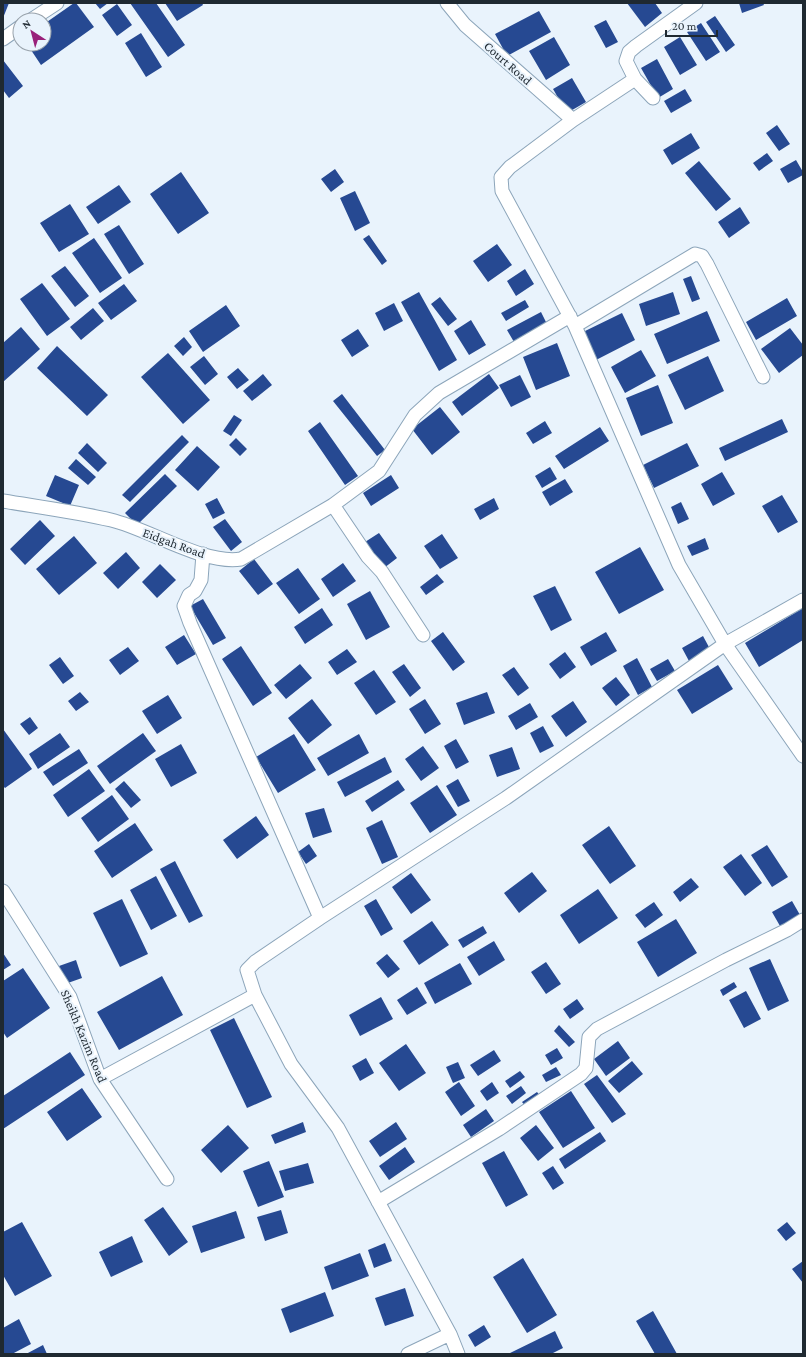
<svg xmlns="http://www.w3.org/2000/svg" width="806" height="1357" font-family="'Crimson Pro',serif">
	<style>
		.building { fill: #264992 }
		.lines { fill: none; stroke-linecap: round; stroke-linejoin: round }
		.street-casing { stroke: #8ca5ba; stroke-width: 15 }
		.street { stroke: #fff; stroke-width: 13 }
		.labels { text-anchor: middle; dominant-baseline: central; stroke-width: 4; stroke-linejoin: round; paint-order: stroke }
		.street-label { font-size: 13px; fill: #1f2931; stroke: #e9f3fc }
	</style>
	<rect width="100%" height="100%" fill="#e9f3fc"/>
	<path class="building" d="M3,3H9L3,18Z
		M74,3H76L94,27L41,65L27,44H44V24Z
		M95,3H108L100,9Z
		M130,3H156L185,45L168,57Z
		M165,3H202L203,5L177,21Z
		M627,3H655L662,13L645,27Z
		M739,3H763L764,5L742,13Z
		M117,4L132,25L117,36L102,15Z
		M539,11L551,32L507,56L495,34Z
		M715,16L735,45L726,52L706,22Z
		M606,20L618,42L606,48L594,26Z
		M701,23L720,52L706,61L687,32Z
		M141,33L162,67L146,77L125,43Z
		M554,37L570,65L546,80L529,51Z
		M680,37L697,65L680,75L664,47Z
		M657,59L673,89L658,98L641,68Z
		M3,60L23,86L9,98L3,90Z
		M572,78L586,102L567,113L553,89Z
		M685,89L692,101L671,113L664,101Z
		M777,125L790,144L779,151L766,133Z
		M691,133L700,148L672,165L663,150Z
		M767,153L773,161L759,171L753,163Z
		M796,160L803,172V175L788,183L780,169Z
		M699,161L731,199L716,211L685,173Z
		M335,169L344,182L331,192L321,179Z
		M181,172L209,213L178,234L150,194Z
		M119,185L131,202L98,224L86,207Z
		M355,191L370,223L355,231L340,198Z
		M70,204L89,234L59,252L40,223Z
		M740,207L750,223L729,238L718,222Z
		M119,225L144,264L129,274L104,234Z
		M369,235L387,261L382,265L363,239Z
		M94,238L122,278L100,293L72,253Z
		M497,244L512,265L488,282L473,261Z
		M65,266L89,296L75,307L51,276Z
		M525,269L534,284L516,296L507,281Z
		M691,276L700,299L692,302L683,279Z
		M42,283L70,319L47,336L20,299Z
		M124,284L137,301L111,320L98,303Z
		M419,292L457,360L439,371L401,302Z
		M673,292L680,314L646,326L639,304Z
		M440,297L457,319L448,326L431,304Z
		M787,298L797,316L756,340L746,322Z
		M525,300L529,307L506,321L501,313Z
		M394,303L403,321L384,331L375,313Z
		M226,305L240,326L203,352L189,331Z
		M93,308L104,321L81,340L70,327Z
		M707,311L720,341L667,364L654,334Z
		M541,312L547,324L514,342L507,330Z
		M622,313L635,340L596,360L583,332Z
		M471,320L486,345L469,355L454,331Z
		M21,327L40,349L3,382V343Z
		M790,328L803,345V355L779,373L761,349Z
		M358,329L369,346L352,357L341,340Z
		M184,337L192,347L183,356L174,346Z
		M557,343L570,376L536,390L523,357Z
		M57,346L108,395L87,416L37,368Z
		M641,350L656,376L625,393L611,367Z
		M168,353L210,400L183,424L141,377Z
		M204,356L218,374L205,385L190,367Z
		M708,356L724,391L685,410L668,375Z
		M238,368L249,380L237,389L227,377Z
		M263,374L272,385L252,401L243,391Z
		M489,374L499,388L462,416L452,402Z
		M520,375L531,397L511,407L499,385Z
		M658,385L673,423L641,436L626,398Z
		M342,394L385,450L377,456L333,401Z
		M440,407L460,432L432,455L412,429Z
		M234,415L242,420L231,436L223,431Z
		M782,419L788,432L725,461L719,448Z
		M545,421L552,433L533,444L526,433Z
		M320,422L358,476L345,485L308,431Z
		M600,427L609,441L564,469L555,456Z
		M182,435L189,442L130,502L122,495Z
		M236,438L247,449L240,456L229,445Z
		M87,443L107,463L98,472L78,453Z
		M687,443L699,466L654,488L643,465Z
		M197,446L220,467L198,491L175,470Z
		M76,459L96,477L88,485L68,468Z
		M550,467L557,479L542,488L535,476Z
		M722,472L735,494L713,506L701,484Z
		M165,474L177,486L137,525L125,513Z
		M55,475L79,485L70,506L46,496Z
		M391,475L399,488L371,506L363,493Z
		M565,479L573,492L550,506L542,492Z
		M782,495L798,522L778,533L762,506Z
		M217,498L225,513L213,519L205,504Z
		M494,498L499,509L480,520L474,509Z
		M681,502L689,519L678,524L671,507Z
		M225,519L242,542L231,551L213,527Z
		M40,520L55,536L25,565L10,549Z
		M379,533L397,558L384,568L365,542Z
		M442,534L458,558L440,569L424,546Z
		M74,536L97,563L59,595L36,569Z
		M705,538L709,549L692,556L687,546Z
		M640,547L664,590L619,614L595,572Z
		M126,552L140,568L118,589L103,573Z
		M254,559L273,584L258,595L239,571Z
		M343,563L356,581L333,597L321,579Z
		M160,564L176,580L157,598L142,582Z
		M298,568L320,599L299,614L276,583Z
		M437,574L444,582L426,595L420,587Z
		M555,586L572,620L551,631L533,596Z
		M370,591L390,627L366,640L347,604Z
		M203,599L226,638L213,645L190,606Z
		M322,608L333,625L305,644L294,627Z
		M803,608V640L759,667L745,643Z
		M443,632L465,662L453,671L431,641Z
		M606,632L617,651L591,666L580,647Z
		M184,635L196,654L177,665L165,647Z
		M703,636L710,649L689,661L682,648Z
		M241,646L272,693L253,706L222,659Z
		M128,647L139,661L120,675L109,660Z
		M347,649L357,662L337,675L328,662Z
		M565,652L576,667L560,679L549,664Z
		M60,657L74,676L63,684L49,665Z
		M637,658L652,687L638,695L623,666Z
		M668,659L675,671L657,681L650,669Z
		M300,664L312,678L286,699L274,685Z
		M404,664L421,688L410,697L392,672Z
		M718,665L733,689L692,714L677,690Z
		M514,667L529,688L518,696L502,675Z
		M374,670L396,702L376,715L354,683Z
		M616,677L630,695L616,706L602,688Z
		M80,692L89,702L76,711L68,701Z
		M487,692L495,713L464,725L456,703Z
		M168,695L182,718L157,734L142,711Z
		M312,699L332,725L308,744L288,718Z
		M425,699L441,724L425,734L409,709Z
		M573,701L587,722L566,737L551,716Z
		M530,703L538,717L516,730L508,716Z
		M30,717L38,728L29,735L20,724Z
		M543,726L554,746L540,753L530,733Z
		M3,729L32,769L5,788L3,786Z
		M60,733L70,747L38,769L29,754Z
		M143,733L156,751L110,784L97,766Z
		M294,734L316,770L278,793L256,757Z
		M359,734L369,753L328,776L317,758Z
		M456,739L469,762L456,769L444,746Z
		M181,744L197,773L171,787L155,759Z
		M423,746L439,768L421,781L405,759Z
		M512,747L520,769L497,777L489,755Z
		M79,749L88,763L53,786L43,772Z
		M385,757L392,772L345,797L337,782Z
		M89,769L105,791L68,817L53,795Z
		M458,779L470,801L458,807L446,786Z
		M398,780L405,790L372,812L365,801Z
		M124,781L141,800L131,808L115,789Z
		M437,785L457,815L430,833L410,803Z
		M112,795L129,819L98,842L81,818Z
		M324,808L332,832L313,838L305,813Z
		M256,816L269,835L237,859L223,840Z
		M382,820L398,857L382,864L366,828Z
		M135,823L153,850L112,878L94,851Z
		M609,826L636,866L610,884L582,845Z
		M309,844L317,856L306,864L298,852Z
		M767,845L788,877L772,887L751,855Z
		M741,854L762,883L745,896L723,867Z
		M175,861L203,916L189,923L160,869Z
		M532,872L547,891L519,913L504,893Z
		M411,873L431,900L411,914L392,887Z
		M156,876L177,916L151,930L130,890Z
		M691,878L699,887L680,902L673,892Z
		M598,889L618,918L579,944L560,915Z
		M122,899L148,954L120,967L93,913Z
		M376,899L393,929L381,936L364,906Z
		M792,901L800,915L780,926L772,912Z
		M654,902L663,915L645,928L635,915Z
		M676,919L697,953L658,977L637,942Z
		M432,921L449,945L419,965L403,941Z
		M483,926L487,933L463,948L458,940Z
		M494,941L505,960L479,976L467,957Z
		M3,953L11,965L3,970Z
		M387,954L400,969L388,978L376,963Z
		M770,959L789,1001L768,1011L749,968Z
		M76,960L82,978L65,984L59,966Z
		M546,962L561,984L546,994L531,972Z
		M460,963L472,984L435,1004L424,983Z
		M23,968L50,1008L7,1038L3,1032V981Z
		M162,976L183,1015L119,1050L97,1012Z
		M734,982L737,987L723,996L720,990Z
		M417,987L427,1003L407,1015L397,1000Z
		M746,991L761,1019L744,1028L729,1000Z
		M381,997L393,1019L360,1036L349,1015Z
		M577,999L584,1009L570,1019L563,1009Z
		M234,1018L272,1097L247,1108L210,1030Z
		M559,1025L575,1042L569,1047L554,1031Z
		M618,1041L630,1058L606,1076L594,1059Z
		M406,1044L426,1073L399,1091L379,1063Z
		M557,1048L563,1058L551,1065L545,1055Z
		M494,1050L501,1061L478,1076L470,1065Z
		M70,1052L85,1075L3,1129V1096Z
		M366,1058L374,1073L360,1081L352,1066Z
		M632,1061L643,1074L619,1093L608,1081Z
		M458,1062L465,1078L453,1083L446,1067Z
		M556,1067L561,1075L546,1082L542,1075Z
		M520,1071L525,1077L510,1088L505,1081Z
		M597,1075L626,1114L612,1123L584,1084Z
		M459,1082L475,1106L461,1116L445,1092Z
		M492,1082L499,1093L487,1101L480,1091Z
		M521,1086L526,1093L512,1104L506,1096Z
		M82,1088L102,1117L67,1141L47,1112Z
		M571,1091L595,1128L563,1148L539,1112Z
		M537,1092L541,1097L526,1107L522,1102Z
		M486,1109L494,1121L471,1137L463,1125Z
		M303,1122L306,1132L275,1144L271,1135Z
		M396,1122L407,1139L380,1157L369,1141Z
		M228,1125L249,1148L221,1173L201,1150Z
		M536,1125L554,1148L538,1161L520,1138Z
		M600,1132L606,1141L565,1169L559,1159Z
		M405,1147L415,1162L389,1180L379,1166Z
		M504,1151L528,1195L506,1207L482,1163Z
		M269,1161L284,1197L258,1207L243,1171Z
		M308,1163L314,1183L285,1191L279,1171Z
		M553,1166L564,1183L553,1190L542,1173Z
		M163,1207L188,1242L169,1256L144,1220Z
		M281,1210L288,1233L265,1241L257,1217Z
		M236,1211L245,1238L201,1253L192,1226Z
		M22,1222L52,1276L15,1296L3,1275V1232Z
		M787,1222L796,1233L786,1241L777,1230Z
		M132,1236L143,1262L111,1277L99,1252Z
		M385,1243L392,1261L374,1268L368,1250Z
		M360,1253L369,1276L332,1290L324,1267Z
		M523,1258L557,1315L527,1333L493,1277Z
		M803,1261V1283L792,1269Z
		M405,1288L414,1316L385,1326L375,1298Z
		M325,1292L334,1316L290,1333L281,1309Z
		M653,1311L677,1354H655L636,1321Z
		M19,1319L31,1344L12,1354H3V1328Z
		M484,1325L491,1337L475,1347L468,1335Z
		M555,1331L563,1348L551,1354H508Z
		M43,1345L47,1354H26Z"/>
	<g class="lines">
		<defs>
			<path id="street" d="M447,3L465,25L573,120
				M31,20L57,3
				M3,39L20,27
				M635,79L573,120L510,167L501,177L502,191L575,326L679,565L725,644L803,756
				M653,98L635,79L626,61L629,52L636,46L696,3
				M575,326L695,254L702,256L707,264L763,377
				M3,501C39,507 76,512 111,520C149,529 204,565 241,559L333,505L379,471L415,415L439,393L570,316
				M333,505L368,557L382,572L423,635
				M203,554L201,580L195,591L189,595L184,606L190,623L320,918
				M3,891L70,997L100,1079L167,1179
				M100,1079L255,995
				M378,1202L499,1129L581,1074L586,1068L589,1037L597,1029L726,960L787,930L803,920
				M408,1354L450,1334
				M458,1354L450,1334L338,1128L291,1064L255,995L247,970L255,962L320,918L506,798L725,644L803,600"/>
		</defs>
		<use href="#street" class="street-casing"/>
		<use href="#street" class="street"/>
	</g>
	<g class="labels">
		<g class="street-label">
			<text transform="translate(508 63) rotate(41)">Court Road</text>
			<text transform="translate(174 543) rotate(20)">Eidgah Road</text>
			<text transform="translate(84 1036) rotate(67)">Sheikh Kazim Road</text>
		</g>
	</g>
	<rect width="806" height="1357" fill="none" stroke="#1f2931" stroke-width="8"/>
	<g transform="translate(32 32) rotate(324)"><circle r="19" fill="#e9f3fc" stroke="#98a2ab"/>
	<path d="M0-3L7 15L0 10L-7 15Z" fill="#99207a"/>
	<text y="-6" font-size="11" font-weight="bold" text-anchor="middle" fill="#1f2931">N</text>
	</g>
	<path d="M666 30v6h51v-6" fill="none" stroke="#1f2931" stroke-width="2"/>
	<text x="672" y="30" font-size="12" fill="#1f2931" stroke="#e9f3fc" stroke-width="3" paint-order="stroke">20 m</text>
</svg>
